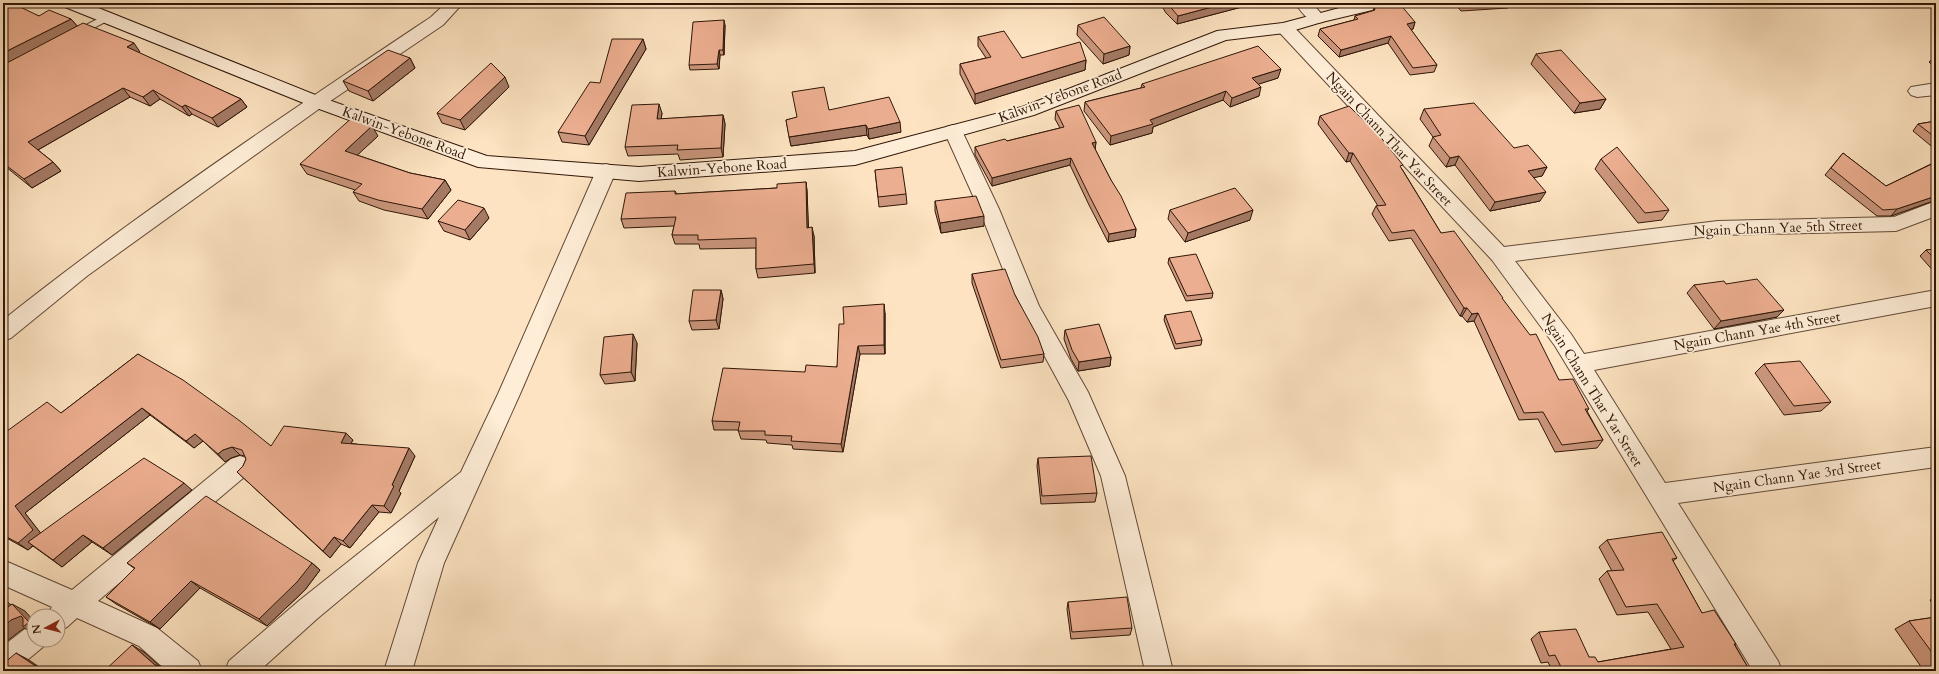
<svg xmlns="http://www.w3.org/2000/svg" width="1939" height="674" font-family="Cardo,serif">
	<style>
		.lines { fill: none; stroke-linecap: round; stroke-linejoin: round }
		.lane-casing { stroke: #624936; stroke-width: 2 }
		.street-casing { stroke: #624936; stroke-width: 2 }
		.secondary-casing { stroke: #2f1608; stroke-width: 2 }
		.lane { fill: #feedd7; fill-rule: evenodd }
		.street { fill: #feedd7; fill-rule: evenodd }
		.secondary { fill: #feedd7; fill-rule: evenodd }
		.wall { fill: #cb967c; stroke: #2f1608 }
		.shaded-wall { fill: #a57a65; stroke: #2f1608 }
		.building { fill: #ecae90; stroke: #2f1608 }
		.labels { text-anchor: middle; dominant-baseline: central; stroke-width: 3.5; stroke-linejoin: round; paint-order: stroke }
		.street-label { font-size: 14px; fill: #2f1608; stroke: #feedd7 }
	</style>
	<rect width="100%" height="100%" fill="#fde3c1"/>
	<filter id="stains"><feTurbulence type="fractalNoise" baseFrequency=".005" numOctaves="4"/><feColorMatrix values="0 0 0 0 .2 0 0 0 0 .09 0 0 0 0 .02 0 0 0 .5 -.17"/></filter>
	<radialGradient id="worn" r=".72"><stop offset=".6" stop-color="#630" stop-opacity="0"/><stop offset="1" stop-color="#630" stop-opacity=".3"/></radialGradient>
	<g class="lines">
		<defs>
			<path id="lane" d="M107,14L112,17L111,19L78,36L74,37L69,34Z"/>
			<path id="street" d="M446,3H463L443,25L323,106L87,276L11,338L3,341V320C140,211 286,114 431,17Z
				M1295,3H1312L1325,18L1323,22C1310,25 1302,13 1295,3Z
				M1285,23L1291,24L1504,247L1718,221L1894,217L1936,201V216L1896,231L1718,235L1515,261L1571,334L1584,354L1936,290V306L1594,370L1665,483L1936,447V467L1678,503L1778,661L1782,671H1753L1555,346L1492,260L1279,32L1276,28L1279,24Z
				M1936,83V95L1917,97L1911,95L1908,91L1911,87Z
				M953,125L960,127L962,131L999,209L1039,306L1088,392L1125,476L1173,671H1145L1101,476L1069,401L1018,307L979,209L944,131L946,127Z
				M606,164L613,166L616,171L520,394L444,563L412,671H384L418,563L439,517L318,618L259,671H225L229,661L300,600L461,472L498,394L596,171L599,166Z
				M240,456L249,459L252,466L249,473L98,601L157,628L198,661L202,671H167L139,646L77,618L67,627L58,631V616H46L52,607L3,585V560L72,590L231,459Z
				M34,625V640H47L43,647L14,671H3V646L25,629Z"/>
			<path id="secondary" d="M63,3H86L323,98L487,156L639,167L855,151L1022,107L1217,31L1283,23L1358,3H1387L1385,7L1322,22L1285,33L1226,40L1034,115L855,165L639,181L478,167L311,106L65,7Z"/>
		</defs>
		<use href="#lane" class="lane-casing"/>
		<use href="#street" class="street-casing"/>
		<use href="#secondary" class="secondary-casing"/>
		<use href="#lane" class="lane"/>
		<use href="#street" class="street"/>
		<use href="#secondary" class="secondary"/>
	</g>
	<path class="wall" d="M3,3L39,16L71,19L77,26L140,52L139,53L241,99L247,107L218,127L192,114L189,116L160,99L150,106L130,97L38,150L53,162L61,171L32,188L6,167L3,169Z
		M1160,3H1257L1177,24L1166,13Z
		M1454,3H1510L1508,8L1461,11Z
		M1374,8L1415,22L1413,29L1411,30L1437,65L1434,72L1410,75L1388,43L1339,57L1318,36L1320,29L1354,20L1355,16L1373,11Z
		M725,25L724,55H720L719,69L690,70L689,65Z
		M1078,25L1130,46L1129,55L1103,64L1077,35Z
		M978,37L1022,58L1086,60L1085,70L975,104L960,74V64L986,58L978,46Z
		M643,39L646,49L589,145L562,142L558,132L600,83Z
		M1536,54L1606,99L1600,109L1574,113L1531,64Z
		M1936,55V68L1929,62Z
		M410,58L415,68L373,101L349,91L343,81Z
		M1278,78L1258,84L1259,96L1230,107L1223,100L1153,127L1152,133L1110,145L1084,111L1085,102L1141,88L1142,84Z
		M509,87L465,130L442,123L437,113Z
		M1424,109L1514,148L1547,167L1542,176L1534,177L1540,201L1490,211L1455,165L1446,167L1429,146L1433,137L1420,119Z
		M829,110L901,132L869,139L867,135L791,146L786,120Z
		M1056,111L1096,142L1095,149L1136,229L1135,237L1108,242L1089,205L1070,165L992,186L975,155V147L1007,141L1060,128L1055,119Z
		M662,113L661,119L723,115L725,124L723,157L680,160L678,154L628,156L625,147Z
		M1320,116L1402,169L1441,233L1502,299L1559,380L1589,409L1587,411L1603,440L1597,448L1555,452L1538,419L1519,420L1474,321L1467,322L1462,316H1460L1411,238L1389,241L1372,214L1376,206H1378L1350,161L1346,162L1318,124Z
		M1936,121V150L1913,131L1918,124Z
		M378,136L357,155L410,173L445,180L451,190L428,219L384,210L359,201L353,192L355,190L307,174L300,164Z
		M1843,153L1886,186L1933,163L1936,160V200L1891,216H1877L1825,175Z
		M1601,159L1669,210L1662,220L1638,223L1595,169Z
		M875,170L906,194L907,204L879,207Z
		M806,182L807,191L808,227L814,236L815,273L758,278L756,269V248L700,249L699,244H675L672,235L674,226L624,228L621,219L675,191L677,194L777,188Z
		M935,201L984,226L941,233L935,211Z
		M1170,210L1250,220L1185,242L1168,219Z
		M489,218L470,240L444,231L438,221Z
		M1936,249V274L1920,256L1926,250Z
		M1169,258L1213,293L1212,298L1186,301L1168,263Z
		M972,274L1015,295L1044,354L1043,362L1001,368L972,283Z
		M1726,284L1777,317L1714,329L1687,293L1694,285Z
		M721,290L723,299L719,329L692,330L689,321Z
		M885,313V354H860L843,452L793,449L792,445L767,443L766,440L741,439L738,430H714L712,421L805,372L837,367L844,324Z
		M1165,315L1202,340L1201,345L1175,349L1164,320Z
		M1065,330L1111,357L1110,366L1078,371L1071,359L1064,339Z
		M637,343L635,381L605,384L600,375Z
		M138,354L271,446L353,440L351,443L415,456L399,491L401,493L391,513L379,512L350,548L341,544L330,558L237,472L243,466L246,459L245,456L240,455L231,458L225,462L203,441L194,448L150,415L25,513L40,533L192,490L112,555L92,542L62,567L33,546L28,550L3,536V434L61,413Z
		M1764,364L1831,402L1821,411L1784,415L1755,373Z
		M1038,458L1097,493L1095,502L1041,504L1037,466Z
		M1607,540L1677,558L1673,561L1702,613L1736,644L1735,645L1750,671H1552L1548,662L1541,663L1531,639L1539,632L1598,662L1671,649L1648,612L1617,615L1599,579L1607,571H1612L1599,547Z
		M127,563H312L320,570L305,590L267,626L200,588L160,629L116,604L106,597L135,569Z
		M1936,596V608L1930,600Z
		M1068,602L1132,628L1130,635L1071,639L1067,609Z
		M1936,617V671H1924L1895,629L1909,621Z"/>
	<path class="shaded-wall" d="M1227,3H1257L1177,24L1178,16Z
		M71,19L78,27L3,66V53Z
		M724,20L725,25L724,55L723,50Z
		M1415,22L1413,29L1404,31L1407,24Z
		M1391,36L1388,43L1339,57L1341,50Z
		M643,39L646,49L589,145L585,136Z
		M134,43L140,52L134,56L127,47Z
		M1130,46L1129,55L1103,64L1104,54Z
		M719,50L720,55L719,69L717,64Z
		M410,58L415,68L373,101L368,91Z
		M1086,60L1085,70L975,104V94Z
		M1281,69L1278,78L1250,87L1252,78Z
		M505,77L509,87L465,130L460,120Z
		M1261,87L1259,96L1230,107L1232,98Z
		M123,88L130,97L36,151L28,142Z
		M153,90L160,99L150,106L143,97Z
		M1226,91L1223,100L1153,127L1152,133L1110,145L1111,136L1150,120Z
		M241,99L247,107L218,127L212,118Z
		M1606,99L1600,109L1574,113L1580,103Z
		M659,104L662,113L660,128L657,119Z
		M185,105L192,114L189,116L182,107Z
		M723,115L725,124L723,157L721,148Z
		M900,122L901,132L869,139L868,129Z
		M866,125L867,135L791,146L789,137Z
		M372,126L378,136L351,161L345,151Z
		M1096,142L1095,150L1092,143Z
		M1349,153H1353L1350,161L1346,162Z
		M1459,156L1455,165L1446,167L1450,158Z
		M1071,158L1070,165L992,186V178Z
		M53,162L61,171L32,188L24,179Z
		M3,164L6,167L3,169Z
		M1547,167L1542,176L1523,180L1528,171Z
		M445,180L451,190L428,219L422,209Z
		M806,182L807,191L809,237L807,228Z
		M1546,192L1540,201L1490,211L1495,202Z
		M1936,196V200L1891,216L1897,209Z
		M484,208L489,218L470,240L465,230Z
		M1253,210L1250,220L1185,242L1188,233Z
		M984,216V226L941,233L940,223Z
		M812,227L814,236L815,273L814,264Z
		M1136,229L1135,237L1108,242L1109,234Z
		M721,290L723,299L719,329L716,320Z
		M884,304L885,313V354L884,345Z
		M1464,308H1467L1462,316H1460Z
		M1784,310L1777,317L1714,329L1721,321Z
		M1478,313L1474,321L1467,322L1472,314Z
		M633,334L637,343L635,381L631,372Z
		M858,346L860,354L843,452L841,444Z
		M1111,357L1110,366L1078,371L1079,362Z
		M142,408L150,415L25,513L43,536L28,550L18,543L15,506Z
		M346,433L353,440L347,450L341,443Z
		M195,434L203,441L194,448L186,441Z
		M232,447L240,455L231,458L225,462L218,454L223,450Z
		M409,448L415,456L399,491L401,493L391,513L384,506L392,485Z
		M184,483L192,490L112,555L103,548Z
		M372,505L379,512L350,548L343,541Z
		M83,535L92,542L62,567L53,560Z
		M334,537L341,544L330,558L323,551Z
		M312,563L320,570L305,590L267,626L259,619Z
		M191,581L200,588L160,629L150,622Z
		M3,598L21,614L8,607L3,602Z
		M12,604L25,611L34,621V633L24,628L3,644V627Z
		M132,645L144,652L165,671L155,665Z
		M16,653L29,660L45,671H43Z"/>
	<path class="building" d="M3,3H12L39,16L49,10L71,19L3,53Z
		M1167,3H1227L1178,16Z
		M1460,3H1503L1463,6Z
		M1400,4L1415,22L1407,24L1437,65L1413,68L1391,36L1341,50L1320,29L1358,19L1355,16L1375,10L1374,8Z
		M1104,17L1130,46L1104,54L1078,25Z
		M724,20L723,50H719L717,64L689,65L693,22Z
		M83,23L134,43L127,47L241,99L212,118L185,105L182,107L153,90L143,97L123,88L28,142L53,162L24,179L3,163V65Z
		M1004,31L1022,58L1080,42L1086,60L975,94L960,64L991,57L978,37Z
		M612,39H643L585,136L558,132L590,82L600,83Z
		M1258,46L1281,69L1252,78L1261,87L1232,98L1226,91L1150,120L1153,124L1111,136L1085,102L1145,87L1142,84Z
		M388,50L410,58L368,91L343,81Z
		M1561,50L1606,99L1580,103L1536,54Z
		M491,63L505,77L460,120L437,113Z
		M824,87L829,110L889,97L900,122L868,129L866,125L789,137L786,120L797,117L792,92Z
		M1474,103L1514,148L1528,145L1547,167L1528,171L1546,192L1495,202L1459,156L1450,158L1433,137L1441,135L1424,109Z
		M659,104L657,119L723,115L721,148L677,150L678,145L625,147L632,105Z
		M1079,105L1096,142L1092,143L1111,180L1121,196L1136,229L1109,234L1090,197L1071,158L992,178L975,147L1005,139L1007,141L1064,127L1056,111Z
		M1349,106L1372,129H1374L1403,165L1400,166L1441,233L1454,231L1503,298H1502L1530,335L1536,334L1559,380L1573,379L1589,409H1585L1603,440L1562,445L1543,412L1524,413L1478,313L1472,314L1467,308H1464L1414,230L1392,233L1376,206L1386,205L1353,153H1349L1320,116Z
		M354,116L367,120L372,126L345,151L410,173L445,180L422,209L378,200L353,192L362,184L300,164Z
		M1936,121V138L1918,124Z
		M1617,147L1669,210L1645,213L1601,159Z
		M1843,153L1886,186L1936,162V196L1897,209L1883,210L1831,168Z
		M902,167L906,194L878,197L875,170Z
		M806,182L807,228L812,227L814,264L756,269V238L698,240V235H672L676,217L621,219L626,193L675,191V194L777,188V184Z
		M1235,188L1253,210L1188,233L1170,210Z
		M976,196L984,216L940,223L935,201Z
		M458,200L484,208L465,230L438,221Z
		M1936,249V260L1926,250Z
		M1196,254L1213,293L1187,296L1169,258Z
		M1005,269L1015,295L1038,337L1044,354L1001,360L972,274Z
		M1757,279L1784,310L1721,321L1694,285L1724,281L1726,284Z
		M693,290H721L716,320L689,321Z
		M884,304V345L858,346L841,444L791,441L792,436L765,435V431H738L740,422L712,421L723,368L805,372L806,365L837,367L839,324H844L843,307Z
		M1191,311L1202,340L1176,344L1165,315Z
		M1099,324L1111,357L1079,362L1072,350L1065,330Z
		M633,334L631,372L600,375L604,337Z
		M138,354L183,380L240,421L271,446L284,426L346,433L341,443L409,448L392,485L394,486L384,506L372,505L343,541L334,537L323,551L237,472L243,466L246,459L242,450L232,447L223,450L218,454L195,434L186,441L142,408L15,506L33,530L18,543L3,535V434L47,402L61,413Z
		M1800,361L1831,402L1794,406L1764,364Z
		M1091,456L1097,493L1042,496L1038,458Z
		M144,458L184,483L103,548L83,535L53,560L28,542Z
		M206,496L312,563L297,582L259,619L191,581L150,622L106,597L135,568L127,563Z
		M1662,532L1677,558L1672,559L1702,613L1714,610L1736,644H1734L1750,671H1563L1555,655L1549,656L1539,632L1576,629L1589,657H1595L1598,662L1684,647L1657,604L1626,607L1607,571L1624,570L1607,540Z
		M1127,597L1132,628L1072,632L1068,602Z
		M3,602L8,607L12,604L29,622L23,627V618L21,616L11,620L3,627Z
		M1936,617V658L1909,621Z
		M132,645L155,665L161,666L169,671H104Z
		M16,653L43,671H3V664Z"/>
	<g class="labels">
		<g class="street-label">
			<text transform="translate(1060 96) rotate(-20)">Kalwin-Yebone Road</text>
			<text transform="translate(404 133) rotate(20)">Kalwin-Yebone Road</text>
			<text transform="translate(1389 139) rotate(47)">Ngain Chann Thar Yar Street</text>
			<text transform="translate(722 168) rotate(-4)">Kalwin-Yebone Road</text>
			<text transform="translate(1778 228) rotate(-2)">Ngain Chann Yae 5th Street</text>
			<text transform="translate(1757 331) rotate(-10)">Ngain Chann Yae 4th Street</text>
			<text transform="translate(1592 390) rotate(58)">Ngain Chann Thar Yar Street</text>
			<text transform="translate(1797 476) rotate(-8)">Ngain Chann Yae 3rd Street</text>
		</g>
	</g>
	<rect width="1939" height="674" fill="none" stroke="#fde3c1" stroke-width="16"/>
	<rect x="4" y="4" width="1931" height="666" fill="none" stroke="#2f1608" stroke-width="2"/>
	<rect x="8" y="8" width="1923" height="658" fill="none" stroke="#2f1608"/>
	<g transform="translate(46 628) rotate(263)"><circle r="19" fill="#feedd7" stroke="#ab9784"/>
	<path d="M0-3L7 15L0 10L-7 15Z" fill="#8f2418"/>
	<text y="-6" font-size="11" font-weight="bold" text-anchor="middle" fill="#2f1608">N</text>
	</g>
	<rect width="100%" height="100%" filter="url(#stains)"/>
	<rect width="100%" height="100%" fill="url(#worn)"/>
</svg>
